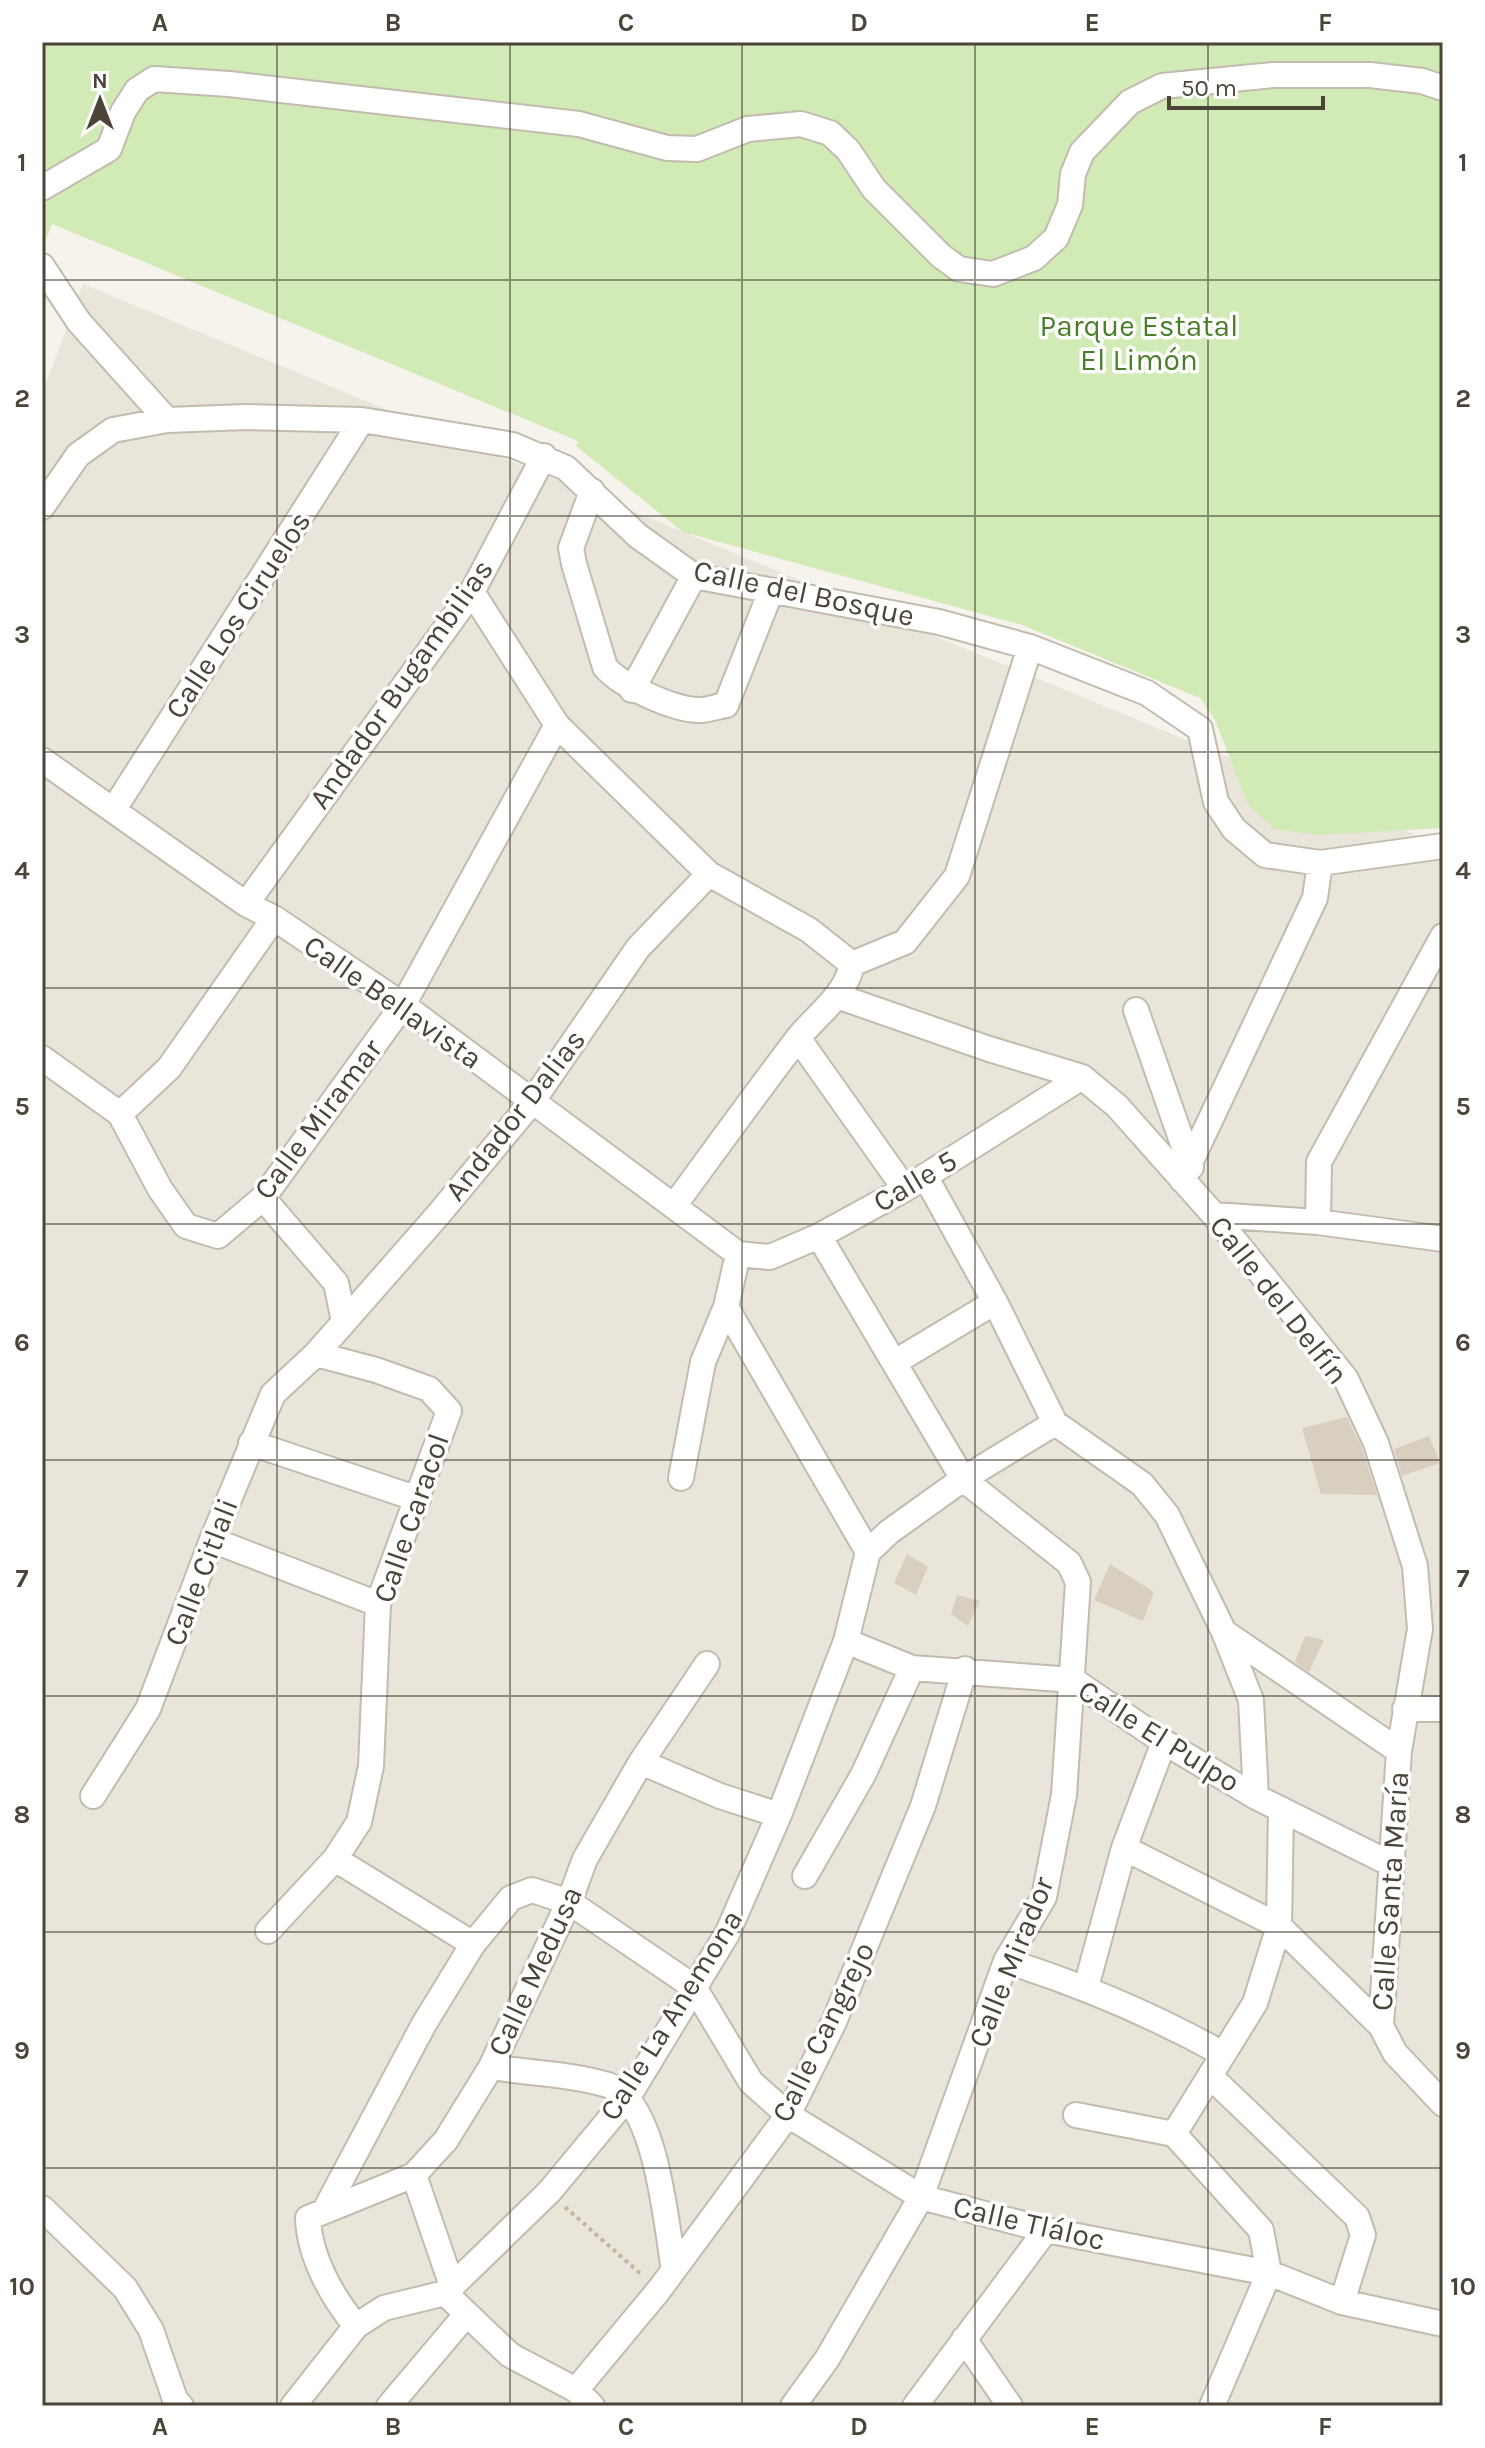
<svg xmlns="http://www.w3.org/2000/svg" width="1485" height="2448" font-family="Karla,sans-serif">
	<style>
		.residential { fill: #eae5da }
		.green { fill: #d2eab5 }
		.building { fill: #d8cfc1 }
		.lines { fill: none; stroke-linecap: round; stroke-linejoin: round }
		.minor-casing { stroke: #c2bbae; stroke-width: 28 }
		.path { stroke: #c4b79f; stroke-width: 4; stroke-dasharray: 4 4; stroke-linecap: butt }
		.minor { stroke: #fff; stroke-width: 24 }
		.grid { fill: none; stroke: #4b4439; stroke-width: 2; stroke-opacity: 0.55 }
		.labels { text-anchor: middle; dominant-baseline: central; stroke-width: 7; stroke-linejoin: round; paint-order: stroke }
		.park-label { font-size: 30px; fill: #4a7f2a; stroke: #fff }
		.street-label { font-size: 30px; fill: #4b4439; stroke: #fff }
		.neatline { fill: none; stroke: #4b4439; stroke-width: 3 }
		.grid-label { font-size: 26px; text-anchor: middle; font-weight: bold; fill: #4b4439 }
	</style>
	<rect width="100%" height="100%" fill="#f6f3ec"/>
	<path class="residential" d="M83,284L1443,846V2406H42V394Z"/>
	<path class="green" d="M42,42H1443V828L1317,835L1274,829L1248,805L1215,720L1200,698L1022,625L683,532L576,446L578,441L52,224L42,248Z"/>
	<path class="building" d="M1347,1417L1362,1448L1377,1495L1321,1494L1302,1428Z
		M1429,1436L1440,1463L1402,1476L1394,1449Z
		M907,1554L928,1567L916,1595L894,1583Z
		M1110,1564L1154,1592L1143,1621L1094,1600Z
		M957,1595L980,1601L968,1626L951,1614Z
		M1305,1636L1324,1640L1309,1672L1295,1662Z"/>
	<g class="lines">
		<defs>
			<path id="minor" d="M42,188L109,149L123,112L137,90L154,79L229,84L579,124L667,148L697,149L748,129L801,124L830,133L848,150L874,189L941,256L959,269L993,274L1034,258L1056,238L1070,205L1073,174L1082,152L1130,102L1162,86L1273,75H1370L1422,81L1443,88
				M42,266L79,322L167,420
				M592,491L571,548L574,564L605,667C621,686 676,711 701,710C709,710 718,706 726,705L771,591
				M42,507L78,455L113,430L167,420L246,417L362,420L513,445L566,468L638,536L694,576L939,622L1030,647L1147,693L1200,729L1216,802L1234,829L1265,855L1320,863L1443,846
				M472,592L557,725L709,874L809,930L852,964C846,997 814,1016 795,1042C754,1096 714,1151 674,1206
				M632,690L694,576
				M42,760L246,904L274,918L403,1005L738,1254L770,1257L819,1236L905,1189L1082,1077
				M114,809L362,420
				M246,904L472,592L544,456
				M852,964L905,942L957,876L1030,647
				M837,996L989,1049L1082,1077L1117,1106L1214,1215L1346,1379L1376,1443L1415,1566L1420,1629L1399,1751L1381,2026L1395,2053L1443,2104
				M1136,1010L1191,1167
				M798,1038L905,1189
				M42,1058L120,1114L160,1189L186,1226L218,1236L263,1198L403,1005L557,725
				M120,1114L169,1068L274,918
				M925,1176L995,1302L1055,1423L1142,1484L1167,1515L1224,1632L1251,1700L1256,1797
				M1182,1180L1315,898L1320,863
				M263,1198L336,1283L344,1321
				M1214,1215L1318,1222L1443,1239
				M1318,1222L1319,1162L1443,936
				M726,1307L868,1552
				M895,1362L995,1302
				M251,1443L418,1499
				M681,1478L703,1362L726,1307L738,1254
				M212,1540L378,1604
				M1224,1632L1399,1751
				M846,1641L912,1668L1073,1680L1164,1742L1256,1797L1389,1863
				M1405,1709H1443
				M641,1762L720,1796L779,1815
				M93,1796L148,1709L212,1540L273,1394L316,1354L438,1215L532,1102L638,948L709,874
				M1124,1848L1279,1926L1381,2026
				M335,1859L473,1944
				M805,1876L863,1775L912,1668
				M268,1931L335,1859L359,1822L371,1766L378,1604L449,1411L429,1389L376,1370L316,1354
				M1006,1961C1082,1985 1153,2015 1223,2054
				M1086,1987L1124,1848L1164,1742
				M491,2067C529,2073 571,2074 608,2085C657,2101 666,2225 674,2270
				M1211,2077L1357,2217L1363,2235L1342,2302
				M1076,2115L1174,2134
				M1174,2134L1255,2003L1279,1926L1281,1809
				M1174,2134L1261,2230L1269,2273L1212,2406
				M414,2175L451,2283
				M42,2208L125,2288L151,2330L175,2399L181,2406
				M325,2210L424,2024L473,1944L511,1898L532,1890L569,1902L694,1987L751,2082L788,2115L921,2197L1046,2230L1269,2273L1342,2302L1443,2324
				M445,2293L510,2355L576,2390L592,2406
				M356,2326C332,2297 309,2256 308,2218L414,2175L446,2140L491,2067L569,1902L585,1859L641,1762L707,1664
				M964,2339L1010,2406
				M576,2390L659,2290L788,2115L834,2022L923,1806L965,1669
				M293,2406L356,2326L384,2308L445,2293L549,2192L628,2097L727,1934L779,1815L846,1641L868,1552L889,1532L963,1479L1055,1423
				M389,2406L465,2316
				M793,2406L827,2359L921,2197L1006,1961L1044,1897L1064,1795L1078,1582L1069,1563L963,1479L819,1236
				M915,2406L1046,2230"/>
		</defs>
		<use href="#minor" class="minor-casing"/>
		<path class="path" d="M565,2207L642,2275"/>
		<use href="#minor" class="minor"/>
	</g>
	<path class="grid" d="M277,42V2406M510,42V2406M742,42V2406M975,42V2406M1208,42V2406M42,280H1443M42,516H1443M42,752H1443M42,988H1443M42,1224H1443M42,1460H1443M42,1696H1443M42,1932H1443M42,2168H1443"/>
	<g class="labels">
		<g class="park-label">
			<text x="1139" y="326">Parque Estatal<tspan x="1139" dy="34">El Limón</tspan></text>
		</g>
		<g class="street-label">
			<text transform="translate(804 593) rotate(12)">Calle del Bosque</text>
			<text transform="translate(238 615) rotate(-57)">Calle Los Ciruelos</text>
			<text transform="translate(401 684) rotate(-55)">Andador Bugambilias</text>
			<text transform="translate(393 1002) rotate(35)">Calle Bellavista</text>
			<text transform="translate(515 1115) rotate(-52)">Andador Dalias</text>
			<text transform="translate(318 1119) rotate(-53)">Calle Miramar</text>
			<text transform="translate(915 1181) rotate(-31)">Calle 5</text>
			<text transform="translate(1279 1300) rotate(52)">Calle del Delfín</text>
			<text transform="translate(411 1518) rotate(-71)">Calle Caracol</text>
			<text transform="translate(201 1572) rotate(-69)">Calle Citlali</text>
			<text transform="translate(1159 1736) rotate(32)">Calle El Pulpo</text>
			<text transform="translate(1390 1891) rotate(-86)">Calle Santa María</text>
			<text transform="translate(1011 1962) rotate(-68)">Calle Mirador</text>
			<text transform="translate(535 1971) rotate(-65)">Calle Medusa</text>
			<text transform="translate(671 2015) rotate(-58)">Calle La Anemona</text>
			<text transform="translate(823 2032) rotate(-64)">Calle Cangrejo</text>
			<text transform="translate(1029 2223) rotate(13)">Calle Tláloc</text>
		</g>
	</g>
	<rect width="1485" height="2448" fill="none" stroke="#ffffff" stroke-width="88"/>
	<g transform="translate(100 100)" stroke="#ffffff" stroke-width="6" paint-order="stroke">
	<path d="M0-6L14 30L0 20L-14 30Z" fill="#4b4439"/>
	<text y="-12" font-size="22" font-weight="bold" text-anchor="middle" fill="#4b4439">N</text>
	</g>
	<path d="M1169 96v12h154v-12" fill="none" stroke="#4b4439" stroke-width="4"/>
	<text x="1181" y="96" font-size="24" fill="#4b4439" stroke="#ffffff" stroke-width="6" paint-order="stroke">50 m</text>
	<rect x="44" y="44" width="1397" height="2360" class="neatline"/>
	<g class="grid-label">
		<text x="160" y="31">A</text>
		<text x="393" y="31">B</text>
		<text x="626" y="31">C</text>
		<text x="859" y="31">D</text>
		<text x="1092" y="31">E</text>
		<text x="1325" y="31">F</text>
		<text x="22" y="171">1</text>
		<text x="1463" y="171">1</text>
		<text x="22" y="407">2</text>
		<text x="1463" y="407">2</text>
		<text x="22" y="643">3</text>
		<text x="1463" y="643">3</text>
		<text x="22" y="879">4</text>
		<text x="1463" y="879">4</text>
		<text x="22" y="1115">5</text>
		<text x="1463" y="1115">5</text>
		<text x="22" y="1351">6</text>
		<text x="1463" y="1351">6</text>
		<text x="22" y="1587">7</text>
		<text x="1463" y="1587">7</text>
		<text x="22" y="1823">8</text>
		<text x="1463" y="1823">8</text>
		<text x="22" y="2059">9</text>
		<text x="1463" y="2059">9</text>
		<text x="22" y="2295">10</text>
		<text x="1463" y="2295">10</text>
		<text x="160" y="2435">A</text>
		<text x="393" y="2435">B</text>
		<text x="626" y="2435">C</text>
		<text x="859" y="2435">D</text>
		<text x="1092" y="2435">E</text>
		<text x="1325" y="2435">F</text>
	</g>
</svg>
